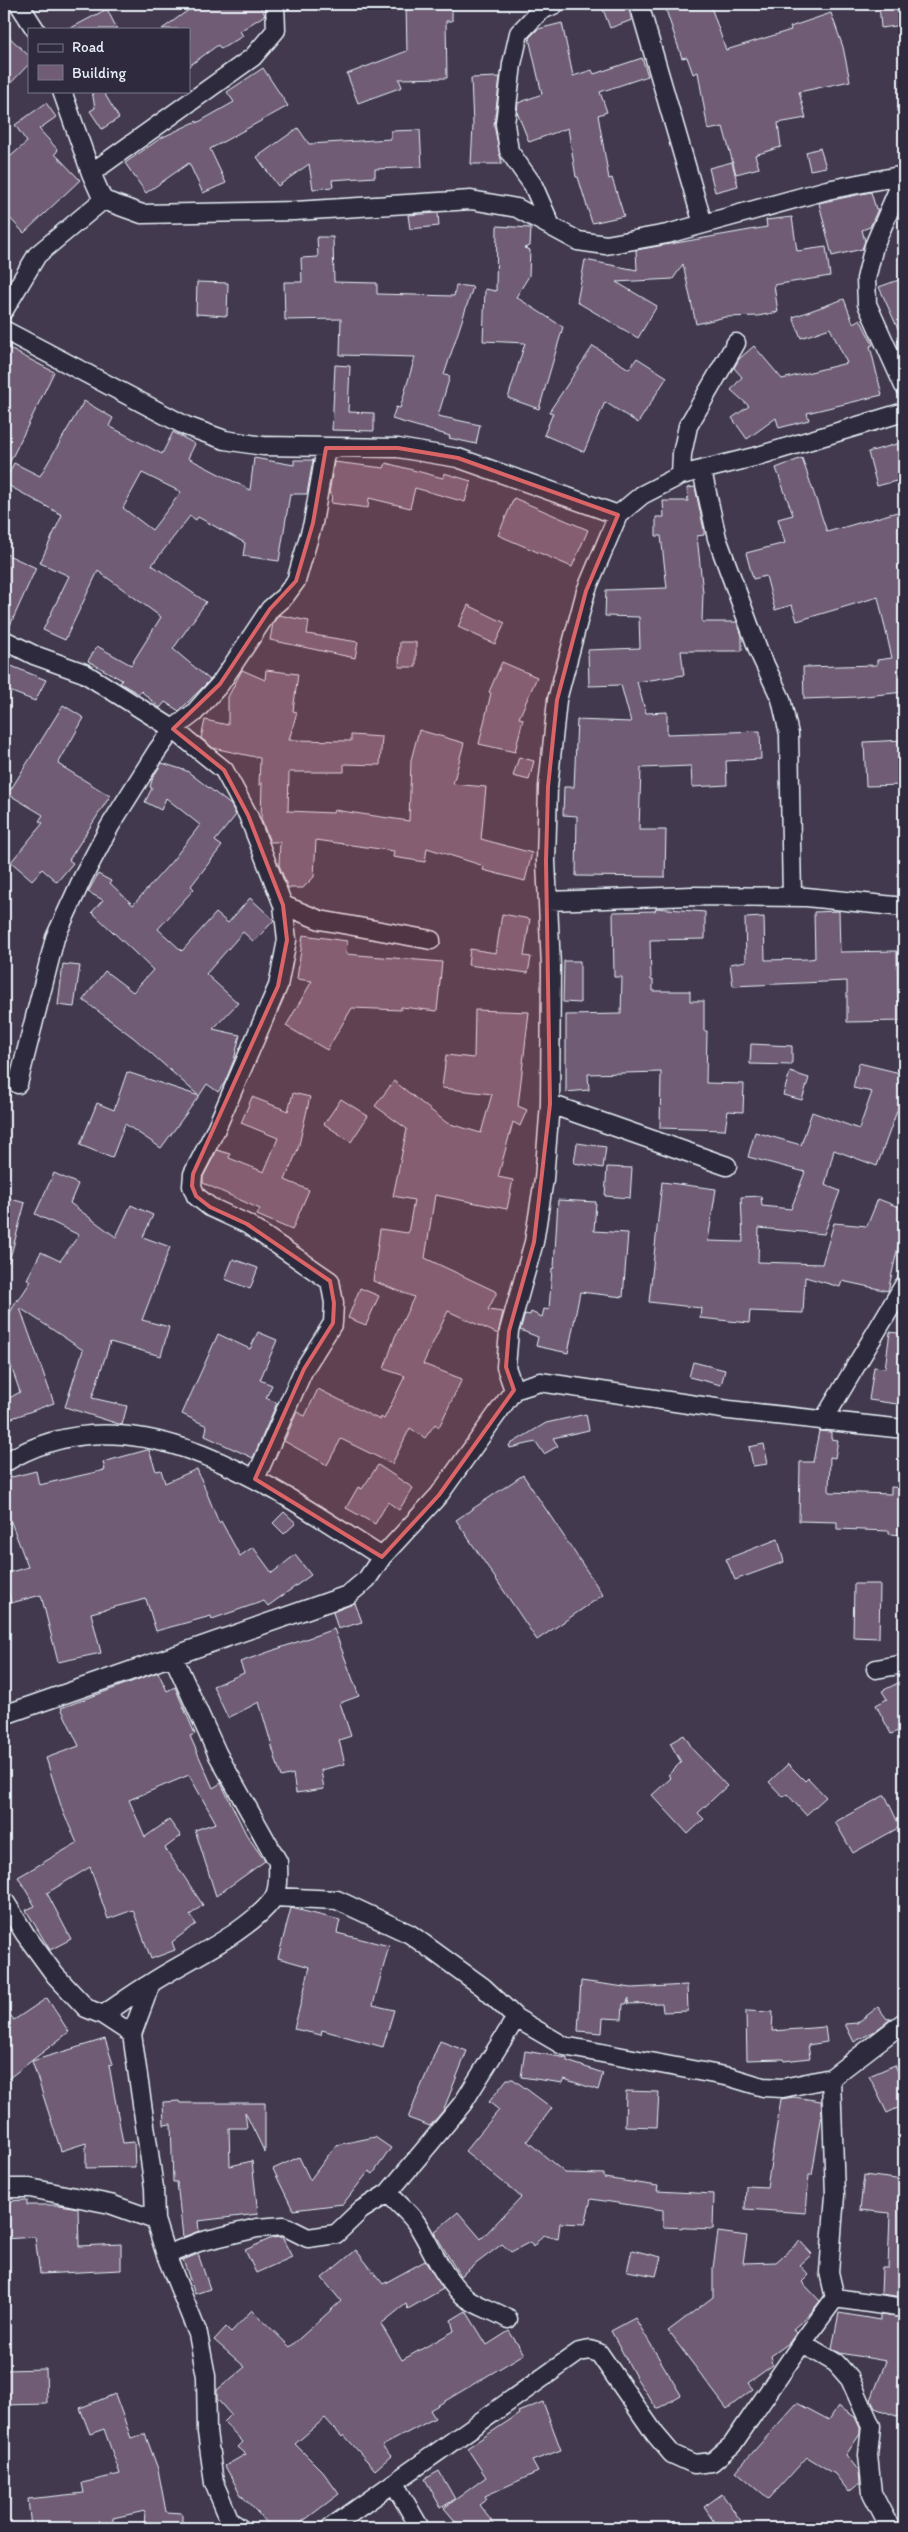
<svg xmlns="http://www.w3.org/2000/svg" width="908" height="2532" font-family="Itim,sans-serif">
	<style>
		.building { fill: #705d75; stroke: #e8f1f8; fill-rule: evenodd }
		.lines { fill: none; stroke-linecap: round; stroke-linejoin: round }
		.street-casing { stroke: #e8f1f8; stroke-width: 21 }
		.street { stroke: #2f2a3d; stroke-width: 18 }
		.marked { fill: #db6466; fill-opacity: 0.2; stroke: #db6466; stroke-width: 4; stroke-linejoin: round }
	</style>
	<rect width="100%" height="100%" fill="#42394e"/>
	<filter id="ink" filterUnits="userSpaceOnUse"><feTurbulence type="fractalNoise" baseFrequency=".02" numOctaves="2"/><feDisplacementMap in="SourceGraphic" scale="10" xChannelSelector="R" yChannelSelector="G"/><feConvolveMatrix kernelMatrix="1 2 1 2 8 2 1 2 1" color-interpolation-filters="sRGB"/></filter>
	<g filter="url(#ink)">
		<path class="building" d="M197,4H259L265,15L240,31L243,36L221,49L218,45L189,66V29H162Z
			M406,4H452V21H446L447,78L399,79L402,87L358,103L347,74L407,51Z
			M601,4H627L632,20L610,28Z
			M664,4H710L726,50L791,30L790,27L831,13L843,47L850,81L799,92L806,118L778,123L781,147L755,155L759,168L736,174L723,127L708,130L698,72L693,74L687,57L682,58Z
			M879,4H904V25L881,28Z
			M107,9L117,29H69Z
			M562,23L573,76L592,70L594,74L642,58L648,76L600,92L607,112L598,115L609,179L612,178L624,216L592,223L578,177H576L568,128L529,142L517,112L518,103L542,94L529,38L538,29Z
			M4,32L29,56V64L4,90Z
			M263,68L288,106L210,149L226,183L203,193L189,163L146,193L125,163L161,138L197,121V123L234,102L227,92Z
			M500,77L494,125L502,164H471L473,125L471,78Z
			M92,91H103L119,118L102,129L90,111L95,108Z
			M46,103L56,117L39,129L58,150L55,154L80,180L24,233L4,212V162L27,142L15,125Z
			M298,128L309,144L391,139V131L420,130L422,167L375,169V177L332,180L333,187L313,189L309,164L278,186L257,157Z
			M820,148L826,167L810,170L806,152Z
			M732,162L738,186L715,192L709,168Z
			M871,192L876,209H878L870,227L862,230L865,241L862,249L832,256L819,203Z
			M438,213L439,226L410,229L408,215Z
			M792,217L797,251L826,247L830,276L774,285L778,312L758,316L725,317L696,324L683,264L673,279L616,282L657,306L638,338L577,302L585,260L637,270L636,250L767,227L766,220Z
			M497,226L531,228L530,246L524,248L530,250L529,276L516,297L563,327L539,409L508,398L525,343L483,341L485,289L496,291Z
			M317,237H333L334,282L377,283V294L454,296L456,285L473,287L444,375L450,376L438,416L480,425L476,444L449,438L450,436L392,419L396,407L400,408L415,357L340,355L341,319L285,320L284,282H302L301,258L318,257Z
			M904,278V342L879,287Z
			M197,282L228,283L227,316L196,314Z
			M844,299L853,323L860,319L873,345L870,346L882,395L807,413L809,420L779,428L776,418L747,439L732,418L749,406L731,390L742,377L734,368L739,359L754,346L782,379L847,363L830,328L801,338L793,317Z
			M4,346L54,372L4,474Z
			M593,346L629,369L637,358L667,377L638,423L605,402L584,452L544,435L553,413L549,412Z
			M335,365L350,366L348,412L374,413V431L332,430Z
			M84,401L113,418L109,426L162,454L173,432L195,444L188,458L250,490L254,458L294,465V460H313L307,494H290L279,561L243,556L245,543L198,517L196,520L190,516L152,565L206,602L173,649L210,680L179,711L165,702L160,708L141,691L139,694L120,683L122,680L88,661L97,646L131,665L161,617L98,571L65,640L43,630L69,576L40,563L62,515L4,483L14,463L40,476ZM142,473L181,492L152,530L123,508Z
			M904,442V479L877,486L868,452Z
			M802,458L827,532L904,510V692L856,697L804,699L803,667L877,665V660L892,658L878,597L797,621L792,605L775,610L766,576L753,579L746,553L785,543L778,519L793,515L776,468Z
			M334,462L384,468L386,463L443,478L444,473L471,481L465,502L415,488L410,508L369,498L368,508L331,503L332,494H329Z
			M695,487L704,530V535L697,536L703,593L702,622H737L742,635V651H681L684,675L637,682L646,713L667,712V734L760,731L761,759L726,761L727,785L692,787L691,766L641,768L639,830H666L665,877L576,876L577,816L563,815L564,787H574L577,720L631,722L621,685L589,686L588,650L640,648L639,617L605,616L606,590L667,588L661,536H656V517H664L663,501H688L687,488Z
			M514,498L588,530L572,567L498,535Z
			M4,553L36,568L8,630L4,629Z
			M468,605L505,623L495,644L458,627Z
			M279,615L309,621L307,634L358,642L355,658L270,640L273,623Z
			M400,642H416V667H399Z
			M502,662L537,677L519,718L523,719L515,752L479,744L491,693L489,692Z
			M4,663L46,680L35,701L4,689Z
			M242,670L265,680L266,670L298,674L293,711L297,712L289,740L351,741V735L382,737L380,765L344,764V772H289L288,811L333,813L334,810L409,821L411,760L419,730L464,743L453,784L486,787L481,839L532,853L525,881L483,870L484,866L427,848L425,862L393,857L394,851L316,840L314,877L303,888H288L279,865L280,842H270L261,819L262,782L259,786L260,758L213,748L201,738L205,720L228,725V697Z
			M63,705L84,718L58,764L110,796L69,860L73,863L57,882L42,869L32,880L11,862L43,823L39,821L43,815L8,794Z
			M904,740V785L866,786L864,742Z
			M519,757L534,761L529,780L513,776Z
			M162,763L187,771L231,805L236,815L215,841L222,846L191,886L194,889L158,929L182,951L216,913L228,923L250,898L274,920L254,942L243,932L206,974L238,1003L213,1029L240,1035L234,1060L225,1082L218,1092L207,1084L199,1096L134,1038L83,1000L105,971L133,992L153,970L92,912L103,900L88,892L98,874L111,881L110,883L133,905L172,861L200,825L166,798L161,810L145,802L152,788L150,787L153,777Z
			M656,908L705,912V939L650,940L651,980H653V991H690V1001H704V1031H707L706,1083L744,1084L743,1112L728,1111L725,1130L660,1128L661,1072L588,1074L589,1090L566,1092V1015L621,1014L622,977H614L613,912L655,911Z
			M839,911L840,952L897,951L898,998L904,1000V1021L847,1022V981L733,986L730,964L746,961L745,918L764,917L765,960L810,959L815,958L814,912Z
			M502,914L530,919L524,956L531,957L528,973L468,965L470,949L496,953Z
			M303,935L347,941L346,954L442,962L437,1011L401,1007V1010L352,1008L327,1050L286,1026L312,981L297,979Z
			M564,961H580V1003L563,1002Z
			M63,964L80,966L74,1007L58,1005Z
			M475,1010L529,1012L518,1106L527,1110L520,1126L513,1122L498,1177L513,1180L507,1209L435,1195L425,1258L497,1292L488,1310L503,1312L498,1334L448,1311L423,1364L462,1379L439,1427L435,1424L425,1438L410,1428L392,1464L341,1439L327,1465L284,1441L297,1412L305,1416L318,1389L380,1420L381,1417L384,1419L405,1376L384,1369L395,1337L414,1297L373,1281L380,1229L408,1233L414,1200L393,1196L407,1129L375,1106L394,1081L447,1123L481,1133L492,1094L442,1088L446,1055L474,1058Z
			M751,1044L792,1046V1065L750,1064Z
			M859,1063L904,1074V1101L901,1100L877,1166L834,1150L825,1185L840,1191L824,1234L759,1228L758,1262L822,1264L834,1223L867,1226L878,1199L904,1209V1230L902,1229L888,1291L842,1281L840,1287L805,1277L803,1313L750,1311L749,1323L700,1318L701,1308L649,1302L662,1182L716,1189L708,1241L743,1242L741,1197L761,1196L762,1206L791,1209L805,1172L748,1157L755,1132L801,1145L812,1112L859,1129L872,1092L853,1088Z
			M127,1072L199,1096L161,1148L125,1124L112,1158L80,1145L97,1103L114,1110Z
			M790,1072L809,1078L802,1100L783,1095Z
			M293,1093L310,1097L298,1149L285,1180L309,1190L292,1230L257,1215L260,1209L203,1183V1177L217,1150L230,1154L229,1158L264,1172L278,1138L241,1123L252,1097L288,1111Z
			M341,1099L368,1116L351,1142L324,1124Z
			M577,1143L606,1147L603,1168L574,1163Z
			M607,1167L632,1168L630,1198L605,1196Z
			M54,1173L78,1184L70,1203L116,1237L131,1205L153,1215L143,1237L170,1247L142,1320L169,1327L161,1356L110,1342L92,1398L127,1406L122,1425L65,1407L83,1350L20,1308L54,1403L4,1421V1401L20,1392L4,1346V1325L17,1299L18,1301L31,1281L27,1279L41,1252L60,1261L79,1235L35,1214Z
			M4,1197L25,1203L9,1262L4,1261Z
			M558,1200L596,1202L594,1231L628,1233L623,1297L580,1292L568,1353L536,1346L538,1337L520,1330L525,1314L530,1315L531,1312L542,1317L544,1309L549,1310L552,1268H554Z
			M233,1259L258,1268L250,1289L225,1279Z
			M360,1288L379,1296L366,1325L348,1318Z
			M258,1332L277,1340L260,1380L272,1385L266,1398L277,1403L253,1458L205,1436L207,1426L182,1414L218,1334L250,1349Z
			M890,1332L904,1334V1405L869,1400L874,1367L885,1368Z
			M693,1362L725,1370L721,1385L689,1377Z
			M586,1414L589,1430L553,1438L558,1446L544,1454L536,1442L510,1448L509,1445L546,1423Z
			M819,1431L831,1432V1439L838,1440L835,1458L830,1457L829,1492L891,1494V1487L904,1488V1535L889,1534V1531L837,1529V1522L799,1521L800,1462H813Z
			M764,1444L768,1464L753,1466L749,1447Z
			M147,1450H149L156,1471L161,1470L165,1483L197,1469L219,1523L221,1521L240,1556L253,1547L272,1573L295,1555L311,1575L268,1606L264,1601L212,1619L211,1616L156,1631L146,1599L91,1613L101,1653L58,1662L41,1595L11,1603L4,1574L28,1567L11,1522L4,1525V1479L36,1471L39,1485L105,1470L103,1462Z
			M378,1465L413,1488L399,1510L388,1502L375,1524L346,1508L358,1487L362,1489Z
			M523,1475L603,1595L537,1640L456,1520Z
			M284,1512L296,1523L284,1534L273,1523Z
			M778,1539L784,1562L735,1580L726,1559Z
			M854,1584H880L879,1638L853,1637Z
			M355,1603L362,1622L338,1629L333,1612Z
			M334,1629L359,1696L340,1703L351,1736L339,1740L345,1764L321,1770L324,1789L296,1793L293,1774L281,1777L259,1702L228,1718L213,1686L244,1673L240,1662Z
			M158,1672L167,1691L175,1687L195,1734L190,1736L213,1788L221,1783L246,1834L265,1861L216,1896L195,1830L216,1823L189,1775L129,1800L145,1837L169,1820L181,1836L165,1848L203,1905L190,1915L196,1924L172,1942L175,1950L151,1959L133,1910L108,1919L90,1867L47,1893L71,1939L50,1950L26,1910L35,1906L18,1877L77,1843L63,1812L46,1758L79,1746L61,1708Z
			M904,1680V1734L902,1729L891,1734L876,1705L887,1699L882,1691Z
			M684,1735L694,1751L727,1786L698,1813L704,1819L688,1834L652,1795L671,1778L668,1775L681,1762L670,1743Z
			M788,1764L805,1781L808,1778L826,1797L806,1815L787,1794L783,1797L769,1782Z
			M885,1795L900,1827L853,1853L835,1822Z
			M291,1908L340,1920L337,1933L389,1946L373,2005L394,2010L383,2047L322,2030L321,2035L294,2029L310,1967L278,1958Z
			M581,1981L632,1988L687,1985L688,2011L663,2012L662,2003L628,2004L629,1998L626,2004H623L622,2019L603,2018L602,2033L578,2031Z
			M47,1998L69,2032L4,2082V2006L14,2020Z
			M878,2007L887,2019L892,2018L875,2031L854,2042L845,2024L857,2023Z
			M746,2011L773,2012L772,2031L825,2027L827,2042L808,2045L810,2058L784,2061L783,2059L747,2060Z
			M105,2039L113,2064L109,2065L123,2143L134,2142L135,2167L86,2168V2143L61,2151L32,2061Z
			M440,2041L467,2051L443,2111L430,2126L408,2118Z
			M525,2051L567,2058V2061L603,2073L598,2090L564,2079L563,2083L521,2077Z
			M895,2065L904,2085V2105L887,2113L869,2076Z
			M507,2079H513L552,2108L527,2141L565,2173L604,2174V2178L658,2186L657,2191L714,2194L713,2229L663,2227V2210L591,2199L585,2224L560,2223L558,2239L543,2235L533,2247L530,2242L511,2252L502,2244L460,2276L434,2232L458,2212L481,2239L521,2197L465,2151L499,2110L489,2102Z
			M626,2091L659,2092L657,2127L625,2126Z
			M794,2097L821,2101L822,2114L812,2175H809L806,2213L745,2209L746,2186L767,2187L781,2099Z
			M179,2101L180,2103H265V2153L245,2112L247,2128H229L230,2166L252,2161L258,2214L198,2221L199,2231L183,2237L177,2182H173L171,2124L164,2125L163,2102Z
			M375,2137L391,2148L373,2174L369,2171L343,2204L293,2210L273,2169L299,2157L310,2180L336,2145Z
			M864,2175L904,2180V2297L881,2294L882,2268H888L890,2213L860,2210Z
			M27,2200V2205H59L78,2208L79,2246L121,2244V2270L40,2274L35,2237L4,2239V2201Z
			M718,2232L747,2236L743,2263L776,2262L800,2241L812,2254L800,2265L809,2275L802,2282L820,2301L809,2315L793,2329L796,2333L789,2343L771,2356L773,2365L748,2383L753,2389L727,2409L668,2331L713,2297V2268Z
			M282,2237L292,2257L256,2273L245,2250L272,2238Z
			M356,2250L383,2284L425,2261L443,2289L408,2309L406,2304L381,2324L402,2360L454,2331L451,2320L466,2311L487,2345L509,2331L524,2354L430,2410L435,2418L382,2446L391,2456L375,2470L344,2435L342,2437L325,2418L295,2444L323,2472L339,2494L294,2528H272L241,2495L225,2466L246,2454L238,2447L243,2442L224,2422L231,2415L217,2399V2390L245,2367L214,2340L226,2327L231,2332L252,2310L290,2347L341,2301L322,2278Z
			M632,2250L661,2257L656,2276L627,2271Z
			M198,2254L210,2289L195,2294L183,2260Z
			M839,2313L880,2320V2315L904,2318V2419L875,2408L871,2400L886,2361L840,2353L832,2348Z
			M635,2318L681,2395L657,2409L637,2379L611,2331Z
			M46,2369L47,2404L4,2405V2370Z
			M115,2394L131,2438L145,2434L158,2469L166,2512L182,2513V2528H144L145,2511L113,2518V2528H31L28,2499L84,2493L82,2483L120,2474L104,2429L90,2434L80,2408Z
			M543,2402L561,2450L532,2461L538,2472L485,2496L487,2499L479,2505L497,2528H461L444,2508L486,2477L467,2448L519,2414L518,2412Z
			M797,2403L829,2420L838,2406L855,2417L860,2428V2434L846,2455L859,2471L860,2483L849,2492L835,2474L807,2457L769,2499L736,2471Z
			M439,2471L455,2499L441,2508L425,2479Z
			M722,2494L746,2528H718L704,2507Z"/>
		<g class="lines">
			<defs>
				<path id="street" d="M19,4L35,29
					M639,4L703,224
					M62,91L91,173L103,200L142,214L295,211L471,200L517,208L578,241L606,245L667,234L827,190L904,175
					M91,173L253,57L276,30L275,4
					M904,176L874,246L866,279L867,304L904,386
					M551,226L533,185L509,151L505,124L512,64L519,33L540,11L555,4
					M4,310L37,255L103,200
					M4,330L186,426L225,440L263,446L398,448L458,458L618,515
					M702,471L717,538L759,652L781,699L789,734L792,897
					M681,475L682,454L688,426L736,343
					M4,640L34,655L84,673L173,729L224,770L248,815L283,905L287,940L278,986L215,1131L193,1174L192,1186L196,1196L210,1207L247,1224L330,1281L334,1303L333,1323L304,1369L255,1479
					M548,901L692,896L806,897L904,907
					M283,905L320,920L431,940
					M18,1084L55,938L83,877L110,826L157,751L173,729L194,713L220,684L270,609L285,596L296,581L313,523L326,448
					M550,1104L727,1166
					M514,1390L506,1367L509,1331L534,1242L544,1179L550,1104L551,967L546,861L548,787L557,700L586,591L618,515L642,495L681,475L758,456L904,412
					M823,1421L904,1285
					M4,1463C134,1383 273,1488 382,1557
					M876,1669L904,1664
					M4,1715L348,1595L367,1579L382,1557L439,1495L514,1390L540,1382L729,1410L904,1429
					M274,1897L337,1900L410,1934L483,1987L516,2018L564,2046L730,2077L763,2087L783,2088L831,2078L904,2022
					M4,1900L25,1934L55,1975L86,2008L103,2015L132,2034
					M151,1983L132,2034L154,2188L155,2220L166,2255L198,2334L206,2376L207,2432L214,2483L230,2521L240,2528
					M103,2015C119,2004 134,1993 151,1983C186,1960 248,1933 273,1899C280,1889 278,1873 278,1862L218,1755L173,1656
					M831,2078L835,2195L829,2272L835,2298
					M4,2188H30L110,2204L155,2220
					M388,2193C397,2203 410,2213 417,2224C432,2248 442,2277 464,2296C477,2307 494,2310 508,2319
					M166,2255L199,2242L257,2228L284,2226L308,2238L336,2234L361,2210L388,2193L431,2142L463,2103L516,2018
					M835,2298L904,2308
					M802,2343L836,2363L850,2379L871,2426L868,2455L872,2493L886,2520L892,2528
					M394,2483L420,2528
					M330,2528L579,2352L590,2350L599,2353L655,2434L672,2454L694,2464L712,2462L732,2445L802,2343L835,2298"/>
			</defs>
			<use href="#street" class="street-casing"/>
			<use href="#street" class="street"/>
		</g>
	</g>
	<path class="marked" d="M326,448H398L458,458L618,515L586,591L557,700L548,787L546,861L550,1104L534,1242L509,1331L506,1367L514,1390L439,1495L382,1557L255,1479L304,1369L333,1323L334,1303L330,1281L247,1224L210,1207L196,1196L192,1186L193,1174L278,986L287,940L283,905L248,815L224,770L173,729L220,684L270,609L296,581L313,523Z"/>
	<rect width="908" height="2532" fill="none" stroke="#2f2a3d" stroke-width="20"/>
	<rect x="10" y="10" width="888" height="2512" fill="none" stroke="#e8f1f8" stroke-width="2" filter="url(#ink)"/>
	<rect x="28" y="28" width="162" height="65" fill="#2f2a3d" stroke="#797a88"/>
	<rect x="38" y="44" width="25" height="8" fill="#2f2a3d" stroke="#797a88"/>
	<text x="72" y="52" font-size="15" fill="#e8f1f8">Road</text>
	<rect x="38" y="65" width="25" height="15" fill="#705d75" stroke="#797a88"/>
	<text x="72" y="78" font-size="15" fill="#e8f1f8">Building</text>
</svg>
